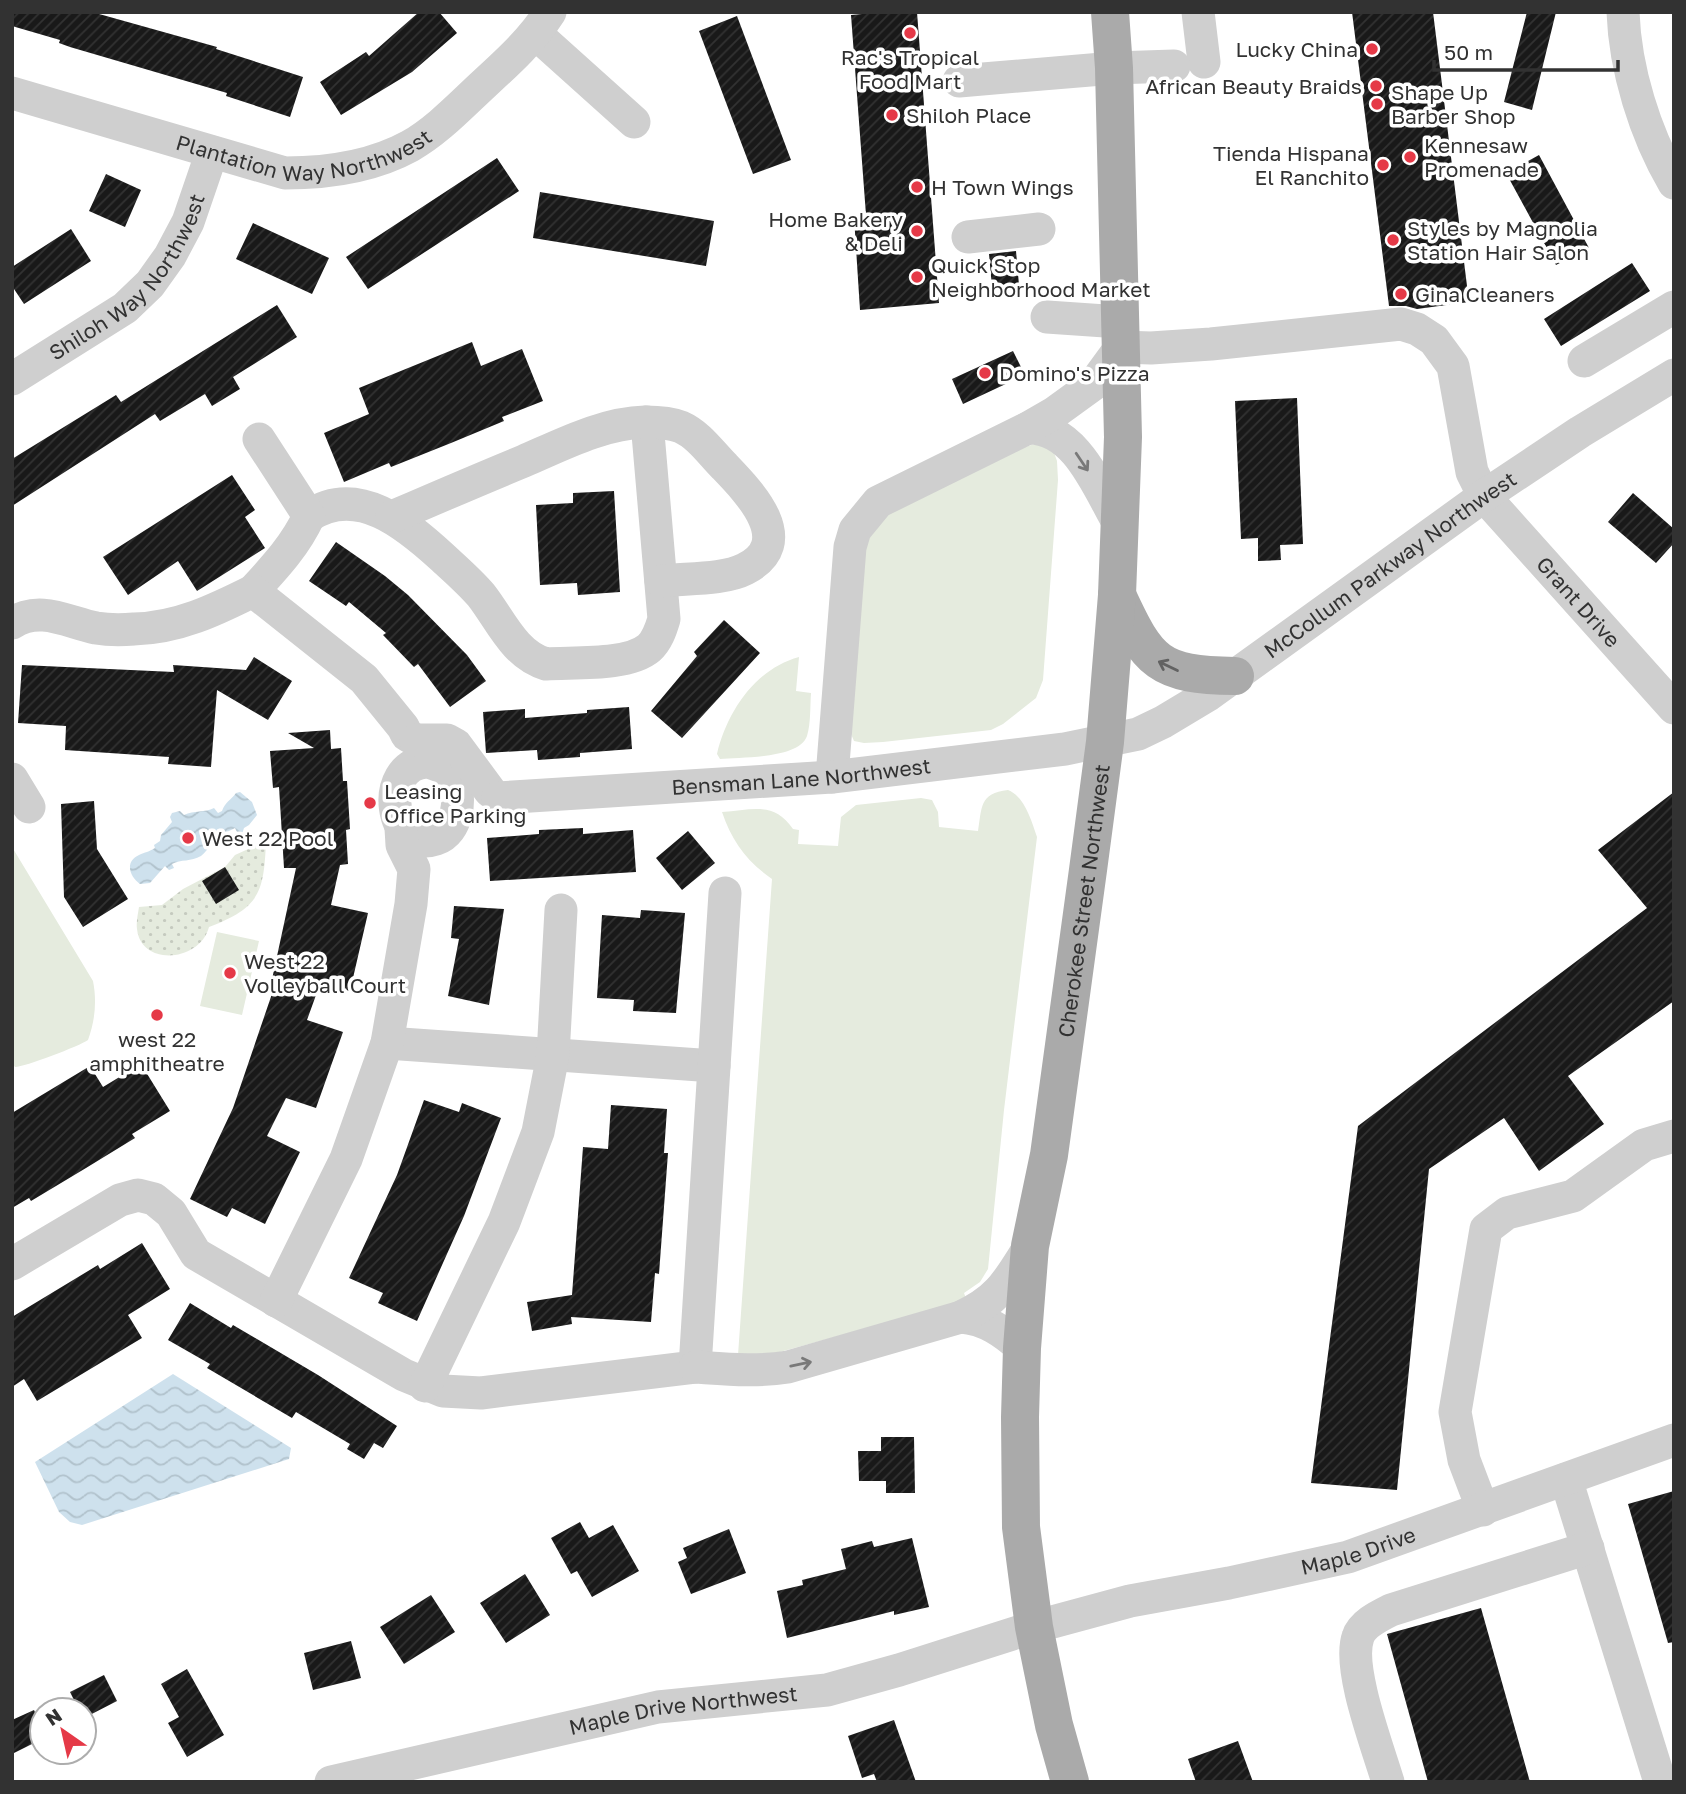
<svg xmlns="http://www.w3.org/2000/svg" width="1686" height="1794" font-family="'Golos Text',sans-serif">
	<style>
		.green { fill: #e5ebde }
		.garden { fill: url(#garden-dots) }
		.water { fill: url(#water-waves) }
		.building { fill: url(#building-hatch) }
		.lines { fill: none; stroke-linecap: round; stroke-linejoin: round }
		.minor { stroke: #cfcfcf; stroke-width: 33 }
		.major { stroke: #aaa; stroke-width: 38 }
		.oneway { stroke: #797979 }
		.oneway2 { stroke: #626262 }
		.poi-dot { fill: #e53947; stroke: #fff; stroke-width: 2.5 }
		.labels { text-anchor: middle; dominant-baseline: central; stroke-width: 7; stroke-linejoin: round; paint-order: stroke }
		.poi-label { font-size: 21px; fill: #323232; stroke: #fff; text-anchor: start }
		.street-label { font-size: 21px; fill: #323232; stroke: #fff }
	</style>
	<defs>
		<pattern id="garden-dots" width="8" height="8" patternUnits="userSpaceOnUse" patternTransform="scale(1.75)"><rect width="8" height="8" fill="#e5ebde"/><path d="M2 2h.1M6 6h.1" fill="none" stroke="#c5cabf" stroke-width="1.8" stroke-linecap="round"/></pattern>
		<pattern id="water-waves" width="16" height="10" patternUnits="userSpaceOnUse" patternTransform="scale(1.75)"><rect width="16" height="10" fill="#cee1ed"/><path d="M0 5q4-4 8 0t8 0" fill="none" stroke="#b1c2cc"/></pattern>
		<pattern id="building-hatch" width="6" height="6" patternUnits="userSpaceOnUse" patternTransform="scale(1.75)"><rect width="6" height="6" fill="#191919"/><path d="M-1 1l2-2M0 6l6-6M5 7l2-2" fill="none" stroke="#323232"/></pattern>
	</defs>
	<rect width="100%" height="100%" fill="#fff"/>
	<path class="green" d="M1041,442L1052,447L1057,461L1058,480L1043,680L1036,698L1003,724L991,730L883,742L864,743L854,741L851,734L864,553L873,525L893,507L1025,447Z
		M799,657L796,691L811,693C810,706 811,723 807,736C799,759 741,757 720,759L717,754C727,712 755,669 799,657Z
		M1008,790C1025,797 1031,820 1037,837L1004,1110L988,1269L980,1282L964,1293L967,1301L776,1353L738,1355L772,879C746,861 732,841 722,812C752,810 774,801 793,829L799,830L798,844L838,846L841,817L856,805L921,798L932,800L938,812L939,827L978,831C982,808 979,793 1008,790Z
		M12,847L93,981C97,1001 95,1021 88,1040C80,1046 21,1068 15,1067L12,1063Z
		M217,932L259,941L242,1015L200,1006Z"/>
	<path class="garden" d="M266,841C264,892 260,908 209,927C200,962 141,967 137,929C136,922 138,914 139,907L162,905L183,889L225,867L235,855Z"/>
	<path class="water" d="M240,792L252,802L257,815L249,825L244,828L242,834H238L235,828L227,832L230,838L225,840L222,835C212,839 210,849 201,856C191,862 181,859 172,864L174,868L169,870L165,866L150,883L140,884C130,877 124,862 139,855C145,852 149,852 155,848L154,845L160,841L161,835L172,822L170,817L172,813L180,811L184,815C194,810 205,813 214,808L218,813L222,811C225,802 231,800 236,793Z
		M173,1374L291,1448L289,1459L82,1525L70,1522L59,1512L35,1462Z"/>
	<path class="building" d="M12,12H92L217,47L216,49L303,77L290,117L226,96L227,93L70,47L59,43L60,40L12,26Z
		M419,12H439L457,33L412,72L341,115L320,82L366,52L369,56Z
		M884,12H917L939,303L860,310L854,217L866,215L851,15Z
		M1352,12H1433L1469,302L1417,309L1406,306H1389Z
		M1527,12H1556L1532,110L1504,102Z
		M737,16L791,160L753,174L699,31Z
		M1539,155L1589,248L1556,265L1506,173Z
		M497,158L519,191L368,289L346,257Z
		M106,174L141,190L125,227L89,211Z
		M540,192L714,221L706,266L533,238Z
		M253,223L329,258L312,294L236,259Z
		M71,229L91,261L24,304L12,286V267Z
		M1016,251L1019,285L992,287L989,254Z
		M1632,263L1650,291L1561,346L1544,319Z
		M277,305L297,337L233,377L240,389L212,406L205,394L160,421L155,414L12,506V459L116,395L121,402Z
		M472,342L481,366L522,349L543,401L502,417L504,421L451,443L391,467L389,463L344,482L324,433L369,414L359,388Z
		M1013,351L1025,375L963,404L952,379Z
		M1297,398L1303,544L1280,545L1281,560L1258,561V538L1241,539L1235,401Z
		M232,475L255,510L245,517L265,548L197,591L178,561L128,595L103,557Z
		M614,491L620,592L578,595L577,583L540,585L536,505L573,503V493Z
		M1633,493L1674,529V543L1656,563L1608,522Z
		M336,542L385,576L408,595L467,655L486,681L450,707L418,664L414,667L383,635L386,633L349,602L346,606L309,581Z
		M724,620L760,653L682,738L651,711L697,656L694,652Z
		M254,657L292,681L268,720L217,690L211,767L168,764L169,757L65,750L66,726L18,723L22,665L174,672L173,665L246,670Z
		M629,707L632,749L580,753V757L538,760L537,750L486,753L483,712L525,709V718L587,713V710Z
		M330,730L331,749L341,748L343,781H347L350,829L346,830L348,864L340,865L331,905L368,913L350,991L320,984L307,1020L343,1032L316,1108L286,1098L267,1136L300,1152L265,1224L232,1208L227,1217L190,1199L233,1108L275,985L271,984L296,868H284L279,787L273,788L270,751L314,748L288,733Z
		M1674,792V1001L1568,1076L1604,1124L1539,1171L1504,1118L1429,1169L1397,1490L1311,1483L1358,1126L1647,908L1598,850Z
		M94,801L97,849L128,899L83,927L64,897L61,804Z
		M583,828V834L633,830L636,872L490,881L487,838L539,834V830Z
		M688,831L715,863L682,890L656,858Z
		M225,867L239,890L216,904L202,881Z
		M454,906L504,909L489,1005L448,996L459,939L451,938Z
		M641,910L685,913L676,1013L633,1011L634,1000L597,998L602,915L640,918Z
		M141,1064L170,1111L132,1134L135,1138L86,1168L31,1201L29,1198L12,1208V1113L90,1066L103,1087Z
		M424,1100L459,1112L462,1103L501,1118L464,1216L417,1321L378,1303L383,1293L349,1278L397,1175Z
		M611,1105L667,1109L664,1153H668L659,1274L655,1273L651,1322L571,1317L572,1324L532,1331L527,1302L572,1295L583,1147L608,1149Z
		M142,1243L170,1289L128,1315L142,1338L37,1401L24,1379L12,1387V1317L98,1265L100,1269Z
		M190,1303L231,1328L233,1325L318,1375L397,1426L383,1448L374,1443L364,1459L347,1449L350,1444L296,1412L292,1418L207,1368L210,1364L168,1340Z
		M881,1437H914L915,1493H886V1481H859L858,1451H881Z
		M1674,1491V1642L1668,1643L1628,1504Z
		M580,1522L589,1538L613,1525L639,1571L592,1597L577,1571L571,1574L551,1538Z
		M729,1529L746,1573L691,1594L678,1562L687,1558L683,1548Z
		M912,1538L929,1607L894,1615V1611L787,1638L777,1591L803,1585L802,1580L846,1569L841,1549L872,1541L874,1547Z
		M525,1574L550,1615L506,1643L480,1603Z
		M431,1595L455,1632L404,1664L380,1627Z
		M1481,1608L1530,1782H1428L1387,1634Z
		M351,1641L361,1678L313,1690L304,1653Z
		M187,1669L224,1735L187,1757L168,1723L179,1717L161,1684Z
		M104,1675L117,1701L84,1718V1710H79L70,1692Z
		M34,1710L42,1728V1739L12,1754V1720Z
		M894,1720L916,1782H877L874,1774L862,1778L848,1736Z
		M1238,1741L1253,1782H1196L1188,1759Z"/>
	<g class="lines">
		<g class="minor">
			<path d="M1198,12L1204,62"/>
			<path d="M1623,12C1625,69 1645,134 1674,183"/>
			<path d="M536,34L634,122"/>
			<path d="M959,81L1114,68L1174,66"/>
			<path id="s1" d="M12,93L285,173C328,173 372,167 410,146C438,130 461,105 485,83C509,61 532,40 550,12"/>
			<path d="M968,237L1039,229"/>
			<path d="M1047,317L1120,322"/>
			<path d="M1584,361L1674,307"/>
			<path id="s2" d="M12,379L125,308L150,284L170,256L188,222L212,152"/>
			<path d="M1028,428C1076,427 1098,488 1119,524"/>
			<path d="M309,516C357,483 407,525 442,557C455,569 469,581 481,595C500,619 514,655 546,664C574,662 628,666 649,648C657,641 661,629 664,619L647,422"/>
			<path d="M392,517C436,498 480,479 524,461C561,445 603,423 645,422C655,422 671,423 681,427C699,435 711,453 724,466C749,492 798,542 745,569C724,580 685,578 661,581"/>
			<path d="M253,591C275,567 295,546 309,516L259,439"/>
			<path d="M12,623C40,605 67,622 96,628C108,630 122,630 134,629C178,628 215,610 253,591L364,679L403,727L407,735C419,741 447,767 453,779C462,797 458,832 436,839C389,855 378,765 426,762C431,762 437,765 442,767"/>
			<path d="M416,740H447L456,745L490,791"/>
			<path id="s3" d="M832,777L850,547L855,530L878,502L1028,428L1054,413L1094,384L1121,347L1151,348L1211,344L1401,324L1417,329L1434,340L1453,366L1472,472L1484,496L1674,708"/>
			<path d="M12,779L29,807"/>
			<path id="s4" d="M498,798L832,777L1065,749L1138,734L1163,722L1208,695L1484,496L1580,432L1674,375"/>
			<path d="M387,1043L714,1066"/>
			<path d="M12,1264L120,1200L138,1195L154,1199L171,1213L196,1254L404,1375L443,1391L481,1393L695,1367L725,893"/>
			<path d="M276,1301L346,1159L387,1043L411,904L414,869L402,845L401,828"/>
			<path d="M961,1317C986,1319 1004,1332 1022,1348"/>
			<path d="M695,1367C726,1369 757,1372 788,1367L961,1317C1000,1299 1008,1281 1030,1246"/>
			<path d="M425,1386L504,1222L538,1132L553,1055L561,910"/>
			<path d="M1566,1479L1660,1782"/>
			<path d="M1483,1510L1464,1460L1455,1412L1486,1229L1507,1213L1573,1196L1644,1145L1674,1136"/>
			<path id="s5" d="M331,1782L658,1707L827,1690L899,1670L1034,1627L1130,1601L1229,1583L1348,1557L1674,1440"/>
			<path d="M1388,1782C1378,1748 1347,1668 1358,1637C1362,1624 1379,1616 1391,1610L1588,1548"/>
		</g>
		<g class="major">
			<path d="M1117,595C1148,663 1159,675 1235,676"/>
			<path id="s6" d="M1070,1782L1054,1725L1034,1627L1021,1527L1020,1417L1022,1348L1030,1246L1049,1155L1088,870L1105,742L1117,595L1123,437L1114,68L1110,12"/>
		</g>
	</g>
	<defs><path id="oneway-shaft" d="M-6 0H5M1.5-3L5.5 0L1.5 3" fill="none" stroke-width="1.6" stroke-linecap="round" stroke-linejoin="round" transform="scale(1.75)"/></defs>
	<g class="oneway">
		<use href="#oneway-shaft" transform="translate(1082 462) rotate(56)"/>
		<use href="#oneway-shaft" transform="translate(801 1364) rotate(-12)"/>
	</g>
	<use class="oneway2" href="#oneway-shaft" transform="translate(1168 666) rotate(-154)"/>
	<g class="poi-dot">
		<circle cx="910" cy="33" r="7"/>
		<circle cx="1372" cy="49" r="7"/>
		<circle cx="1376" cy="86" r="7"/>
		<circle cx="1377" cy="104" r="7"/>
		<circle cx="892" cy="115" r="7"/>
		<circle cx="1410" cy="157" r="7"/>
		<circle cx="1383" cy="165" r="7"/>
		<circle cx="917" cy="187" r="7"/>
		<circle cx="917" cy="231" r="7"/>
		<circle cx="1393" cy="240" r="7"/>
		<circle cx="917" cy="277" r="7"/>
		<circle cx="1401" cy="294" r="7"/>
		<circle cx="985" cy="373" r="7"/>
		<circle cx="370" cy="803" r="7"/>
		<circle cx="188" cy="838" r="7"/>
		<circle cx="230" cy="973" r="7"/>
		<circle cx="157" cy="1015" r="7"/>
	</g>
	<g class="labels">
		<g class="poi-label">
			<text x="1358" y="49" text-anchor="end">Lucky China</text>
			<text x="910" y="57" text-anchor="middle">Rac's Tropical<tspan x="910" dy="24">Food Mart</tspan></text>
			<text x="1362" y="86" text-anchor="end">African Beauty Braids</text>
			<text x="1391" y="92">Shape Up<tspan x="1391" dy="24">Barber Shop</tspan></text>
			<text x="906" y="115">Shiloh Place</text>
			<text x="1424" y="145">Kennesaw<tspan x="1424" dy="24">Promenade</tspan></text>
			<text x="1369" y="153" text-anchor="end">Tienda Hispana<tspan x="1369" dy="24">El Ranchito</tspan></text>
			<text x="931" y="187">H Town Wings</text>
			<text x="903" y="219" text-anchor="end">Home Bakery<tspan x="903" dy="24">&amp; Deli</tspan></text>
			<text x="1407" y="228">Styles by Magnolia<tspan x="1407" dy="24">Station Hair Salon</tspan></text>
			<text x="931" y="265">Quick Stop<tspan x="931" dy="24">Neighborhood Market</tspan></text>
			<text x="1415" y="294">Gina Cleaners</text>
			<text x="999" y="373">Domino's Pizza</text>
			<text x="384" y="791">Leasing<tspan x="384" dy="24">Office Parking</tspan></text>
			<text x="202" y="838">West 22 Pool</text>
			<text x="244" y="961">West 22<tspan x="244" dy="24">Volleyball Court</tspan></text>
			<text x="157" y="1039" text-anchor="middle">west 22<tspan x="157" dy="24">amphitheatre</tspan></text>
		</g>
		<g class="street-label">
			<text stroke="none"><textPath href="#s1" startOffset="304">Plantation Way Northwest</textPath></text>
			<text stroke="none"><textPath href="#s2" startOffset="158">Shiloh Way Northwest</textPath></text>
			<text stroke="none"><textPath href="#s4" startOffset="948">McCollum Parkway Northwest</textPath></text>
			<text stroke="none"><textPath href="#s3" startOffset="1204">Grant Drive</textPath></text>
			<text stroke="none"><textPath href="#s4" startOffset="304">Bensman Lane Northwest</textPath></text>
			<text stroke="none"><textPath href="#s6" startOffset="891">Cherokee Street Northwest</textPath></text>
			<text stroke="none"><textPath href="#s5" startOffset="1055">Maple Drive</textPath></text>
			<text stroke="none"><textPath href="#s5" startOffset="360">Maple Drive Northwest</textPath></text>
		</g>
	</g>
	<rect width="1686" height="1794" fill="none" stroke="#323232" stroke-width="28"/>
	<g transform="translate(63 1731) rotate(326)"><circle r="33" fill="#ffffff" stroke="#adadad" stroke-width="2"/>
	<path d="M0-5L12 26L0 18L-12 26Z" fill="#e53947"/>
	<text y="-10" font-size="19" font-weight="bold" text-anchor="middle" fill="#323232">N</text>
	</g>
	<path d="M1434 60v10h184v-10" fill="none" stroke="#323232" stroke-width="3.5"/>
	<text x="1444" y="60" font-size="21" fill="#323232" stroke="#ffffff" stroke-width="5" paint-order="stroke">50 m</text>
</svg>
